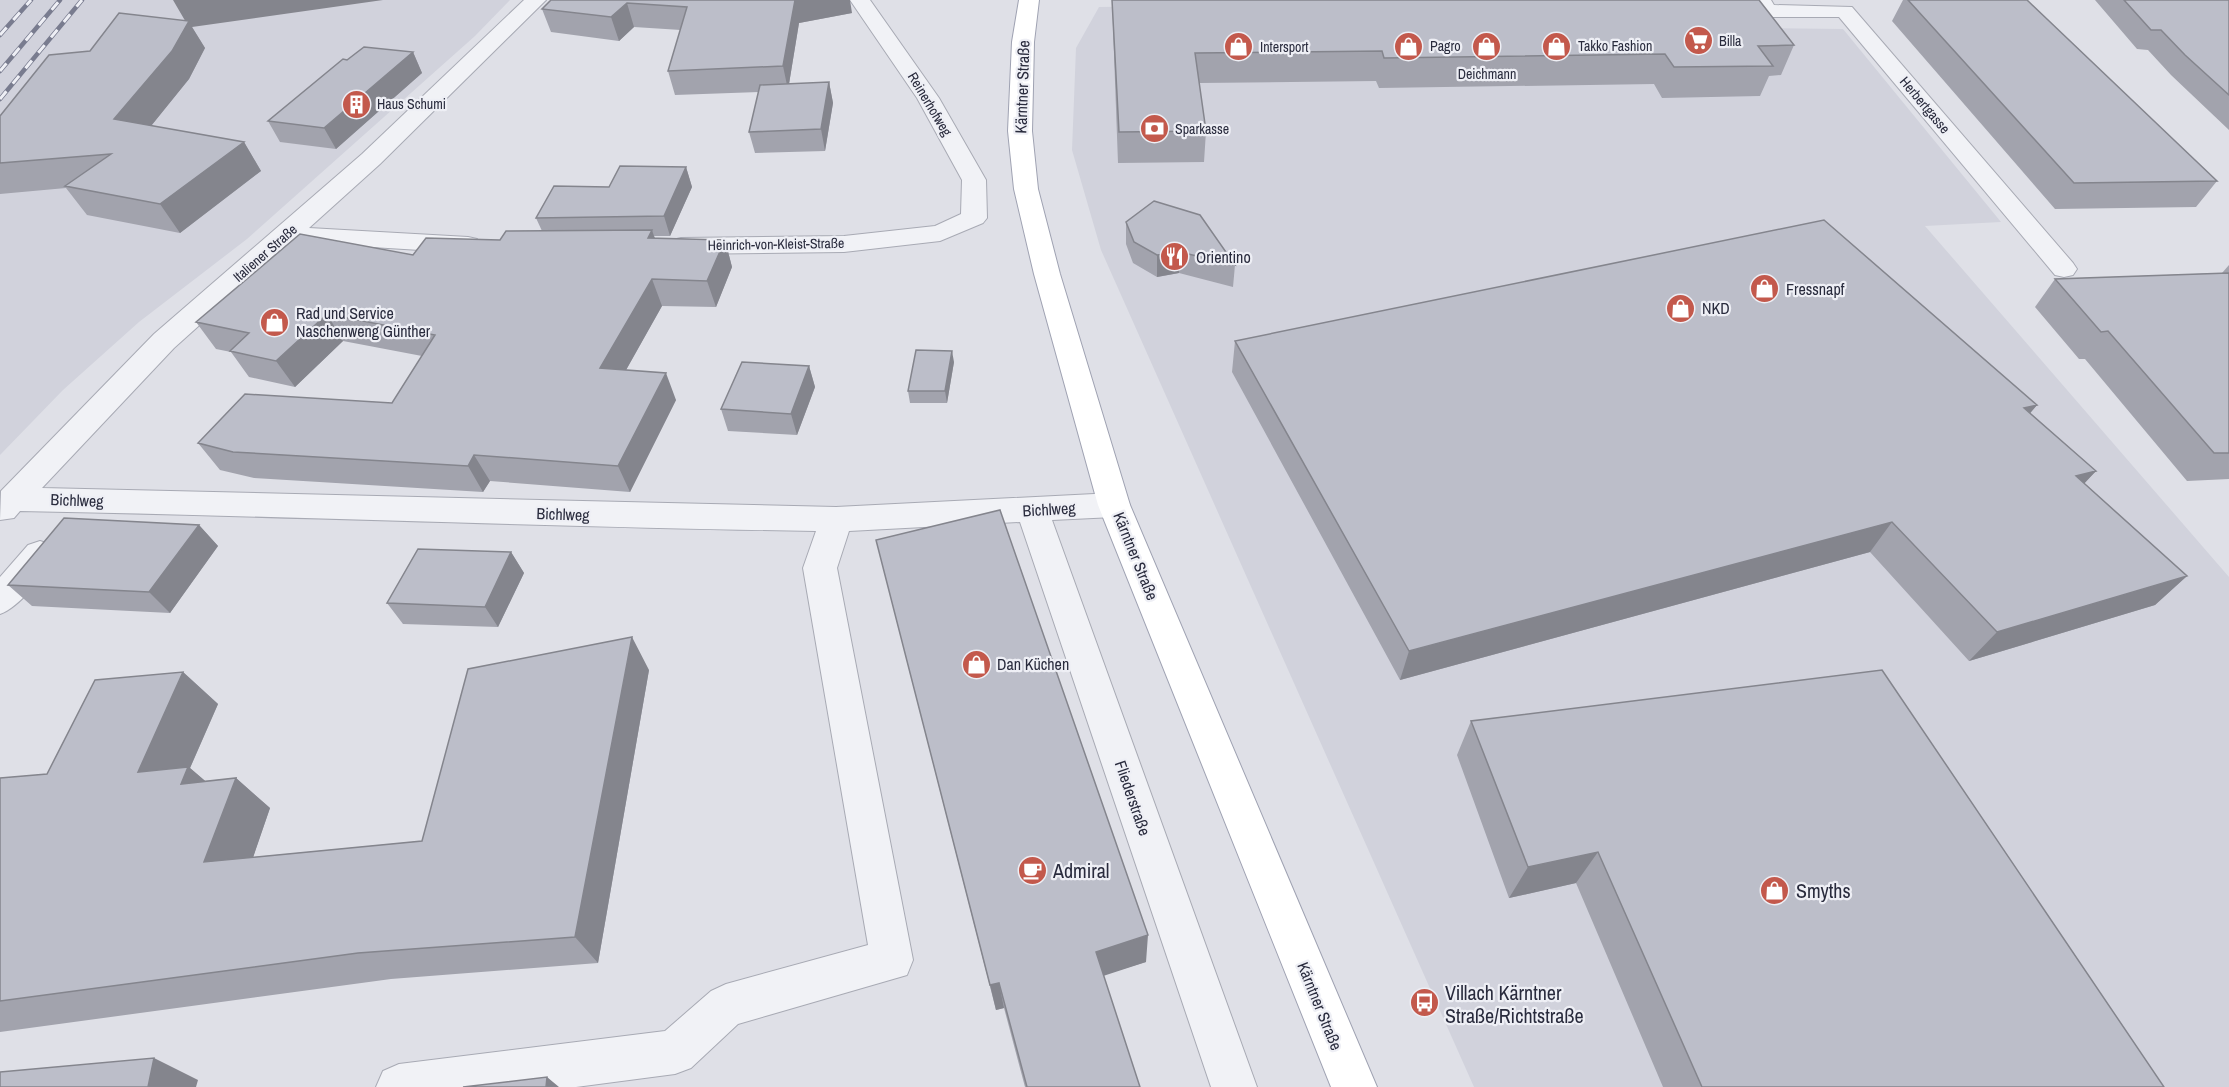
<svg xmlns="http://www.w3.org/2000/svg" width="2229" height="1087" font-family="'Archivo Narrow',sans-serif">
	<style>
		.built { fill: #d1d2dc }
		.lines { fill: none; stroke-linecap: round; stroke-linejoin: round }
		.minor-casing { stroke: #a8aab4; stroke-width: 2 }
		.major-casing { stroke: #9fa2b2; stroke-width: 2 }
		.minor { fill: #f1f2f6; fill-rule: evenodd }
		.major { fill: #fff; fill-rule: evenodd }
		.rail-casing { stroke: #797c8f; stroke-width: 4.5 }
		.rail { stroke: #eeeff5; stroke-width: 3; stroke-dasharray: 10; stroke-linecap: butt }
		.wall { fill: #a2a3ad }
		.shaded-wall { fill: #84858d }
		.building { fill: #bcbec9; stroke: #84858d; stroke-width: 1.5 }
		.labels { text-anchor: middle; dominant-baseline: central; stroke-width: 4.5; stroke-linejoin: round; paint-order: stroke }
		.far-poi-label { font-size: 14px; fill: #292b3d; stroke: #eeeff5; text-anchor: start }
		.far-street-label { font-size: 14px; fill: #292b3d; stroke: #eeeff5 }
		.street-label { font-size: 16px; fill: #292b3d; stroke: #eeeff5 }
		.poi-label { font-size: 16px; fill: #292b3d; stroke: #eeeff5; text-anchor: start }
		.near-poi-label { font-size: 20px; fill: #292b3d; stroke: #eeeff5; text-anchor: start }
	</style>
	<rect width="100%" height="100%" fill="#dfe0e7"/>
	<path class="built" d="M0,0H510L475,36L247,239L139,322L63,390L0,455Z
		M1613,0H1740L1766,28L1843,29L2001,222L1925,226L2229,577V1087H1474L1101,250L1072,150L1076,48L1099,7Z"/>
	<g class="lines">
		<defs>
			<path id="minor" d="M524,0H546L380,164L309,228L468,237L477,239L481,245L477,251L468,253L292,242L174,348L42,488L836,507L1114,493L1125,497L1130,505L1125,513L1114,517L1052,520L1257,1087H1211L1020,522L849,531L837,568L913,960L907,975L738,1024L691,1068L675,1074L576,1087H376L383,1071L399,1064L665,1031L711,991L726,984L868,945L803,568L816,531C551,527 286,516 20,511L14,518L0,520L1,491L154,334L362,154Z
				M850,0H870L939,98L986,180L987,218L983,223L940,241L844,252L681,254L672,252L668,246L672,240L681,238L844,236L935,226L961,214L962,180L917,98Z
				M1751,0H1771L1774,5L1852,7L2073,263L2077,269L2073,275L2064,277L2055,275L1839,17H1768L1761,15Z
				M40,541L52,545L57,554C46,573 20,607 0,614V577L28,545Z"/>
			<path id="major" d="M1019,0H1039L1034,42L1032,131L1038,189L1060,274L1130,505L1377,1087H1331L1098,505L1034,274L1014,189L1008,131L1012,42Z"/>
		</defs>
		<use href="#minor" class="minor-casing"/>
		<use href="#major" class="major-casing"/>
		<use href="#minor" class="minor"/>
		<use href="#major" class="major"/>
		<defs>
			<path id="rail" d="M0,35L31,0
				M0,71L60,0
				M0,99L82,0"/>
		</defs>
		<use href="#rail" class="rail-casing"/>
		<use href="#rail" class="rail"/>
	</g>
	<path class="wall" d="M551,0L852,13L799,23L789,84L829,82L833,103L825,151L755,153L749,132L759,92L675,95L668,71L681,30L634,27L619,41L551,32L542,9Z
		M1112,0H1759L1794,45L1781,75L1769,76L1760,96L1662,98L1654,84L1379,88L1376,81L1199,83L1206,131L1204,162L1118,163Z
		M1903,0H2027L2217,181L2196,207L2055,209L1892,21Z
		M2095,0H2229V130L2171,75L2148,50L2137,49Z
		M192,27L205,48L189,79L151,126L244,142L261,171L180,233L87,215L66,188L0,194V116L90,51Z
		M413,52L422,73L336,149L280,142L268,121L347,60Z
		M686,167L692,187L670,236H654L655,238L725,240L732,267L716,307L662,306L626,370L676,400L630,492L490,481L483,492L254,478L220,470L198,443L392,403L422,356L343,341L295,387L249,377L231,352L216,349L196,322L413,255L500,240L542,231L536,218L609,187Z
		M1126,222L1235,265L1233,287L1179,273L1157,277L1133,263L1126,244Z
		M2229,265V479L2187,481L2085,359H2079L2035,307L2055,279L2222,273Z
		M1235,341L2037,405L2030,413L2096,471L2084,483L2187,576L2155,605L1969,661L1870,552L1400,680L1232,372Z
		M954,362L947,403H910L908,391Z
		M809,366L815,387L797,435L728,431L721,409Z
		M199,525L218,546L170,613L32,606L8,585Z
		M876,540L1146,962L1103,975L1140,1087H1025L1004,1008L996,1010Z
		M511,552L524,573L498,627L403,624L387,603Z
		M649,670L598,963L391,979L0,1032V778L47,774L183,672L218,704L190,768L205,781L236,778L270,808L253,857L422,841Z
		M1471,721L2164,1087H1663L1576,883L1509,898L1457,755Z"/>
	<path class="shaded-wall" d="M173,0H383L192,27L205,48L189,79L134,147L114,119L187,24Z
		M794,0H850L852,13L799,23L788,90L783,66Z
		M627,3L634,27L619,41L611,17Z
		M413,52L422,73L336,149L324,128Z
		M829,82L833,103L825,151L821,129Z
		M244,142L261,171L180,233L160,204Z
		M686,167L692,187L670,236L664,216Z
		M652,230L661,257L648,238Z
		M725,240L732,267L716,307L707,281Z
		M1180,252L1179,273L1157,277V255Z
		M652,279L662,306L612,395L600,368Z
		M327,314L343,341L295,387L276,361Z
		M952,351L954,362L947,403L945,391Z
		M809,366L815,387L797,435L791,414Z
		M666,373L676,400L630,492L618,466Z
		M2037,405L2012,435L2024,408Z
		M474,455L490,481L483,492L468,466Z
		M2096,471L2068,501L2076,476Z
		M1892,522L1870,552L1400,680L1409,651Z
		M199,525L218,546L170,613L149,592Z
		M511,552L524,573L498,627L485,607Z
		M2187,576L2155,605L1969,661L1997,632Z
		M632,637L649,670L598,963L575,937Z
		M183,672L218,704L190,768L224,797L138,772Z
		M236,778L270,808L242,890L204,862Z
		M1598,852L1576,883L1509,898L1528,867Z
		M1148,935L1146,962L1097,978L1096,952Z
		M999,983L1004,1008L996,1010L990,985Z
		M154,1058L198,1080L196,1087H148Z
		M547,1077L559,1087H546Z"/>
	<path class="building" d="M551,0H795L783,66L668,71L687,7L627,3L611,17L542,9Z
		M1112,0H1759L1794,45L1758,46L1773,66L1674,67L1665,54L1384,58L1382,51L1195,53L1206,131L1119,132Z
		M1908,0H2027L2217,181L2074,183Z
		M2124,0H2229V95L2185,55L2161,30H2151Z
		M119,13L189,21L172,51L114,119L244,142L160,204L65,186L111,154L0,163V116L49,55L90,51Z
		M364,47L413,52L324,128L268,121L343,59L347,60Z
		M829,82L821,129L749,132L760,85Z
		M620,166L686,167L664,216L536,218L554,186L609,187Z
		M1154,201L1200,215L1235,265L1180,252L1157,255L1134,242L1126,222Z
		M1824,220L2037,405L2024,408L2096,471L2076,476L2187,576L1997,632L1892,522L1409,651L1235,341Z
		M652,230L648,238L725,240L707,281L652,279L600,368L666,373L618,466L474,455L468,466L233,452L198,443L245,394L392,403L435,335L327,314L276,361L230,351L249,333L196,322L300,234L413,255L426,238L500,240L506,231Z
		M2229,273V453H2214L2108,331L2101,332L2055,279Z
		M916,350L952,351L945,391H908Z
		M742,362L809,366L791,414L721,409Z
		M1000,510L1148,935L1096,952L1140,1087H1027L999,983L990,985L876,540Z
		M64,518L199,525L149,592L8,585Z
		M418,549L511,552L485,607L387,603Z
		M632,637L575,937L358,953L0,1001V778L47,774L95,680L183,672L138,772L188,767L181,784L236,778L204,862L422,841L468,669Z
		M1882,670L2164,1087H1702L1598,852L1528,867L1471,721Z
		M154,1058L148,1087H0V1072Z
		M547,1077L546,1087H463Z"/>
	<defs>
		<symbol id="supermarket-disc" viewBox="-11 -11 22 22"><circle r="9.5" fill="#c3594c" stroke="#eeeff5"/><path d="M-6-5.5h2.5l.6 2H6L4.5 2H-2.5L-4.4-4H-6ZM-1.5 3.2a1.3 1.3 0 1 0 .1 0ZM3 3.2a1.3 1.3 0 1 0 .1 0Z" fill="#fff"/></symbol>
		<symbol id="shop-disc" viewBox="-11 -11 22 22"><circle r="9.5" fill="#c3594c" stroke="#eeeff5"/><path d="M-5-2.5h2.3a2.7 3.5 0 0 1 5.4 0H5L5.5 6h-11ZM-1.5-2.5h3a1.5 2.3 0 0 0-3 0Z" fill="#fff"/></symbol>
		<symbol id="building-disc" viewBox="-11 -11 22 22"><circle r="9.5" fill="#c3594c" stroke="#eeeff5"/><path d="M-4-6H4V6H1V3H-1V6H-4ZM-2.5-4.3h1.7v1.8h-1.7ZM.8-4.3h1.7v1.8H.8ZM-2.5-1h1.7V.8h-1.7ZM.8-1h1.7V.8H.8Z" fill="#fff"/></symbol>
		<symbol id="bank-disc" viewBox="-11 -11 22 22"><circle r="9.5" fill="#c3594c" stroke="#eeeff5"/><path d="M-6-4H6V4H-6ZM0-2.3a2.3 2.3 0 1 0 0 4.6a2.3 2.3 0 1 0 0-4.6Z" fill="#fff"/></symbol>
		<symbol id="restaurant-disc" viewBox="-11 -11 22 22"><circle r="9.5" fill="#c3594c" stroke="#eeeff5"/><path d="M-5-6h1v4h1v-4h1v4h1v-4h1v5L-1.5 .5V6h-2V.5L-5-1ZM5-6V6H3V1.5H1.5Q1.5-4 5-6Z" fill="#fff"/></symbol>
		<symbol id="cafe-disc" viewBox="-11 -11 22 22"><circle r="9.5" fill="#c3594c" stroke="#eeeff5"/><path d="M-5.5-4.5H6V0H3Q3 3.5 0 3.5H-2.5Q-5.5 3.5-5.5 0ZM3-3.2v2h1.7v-2ZM-6 4.5H4V6H-6Z" fill="#fff"/></symbol>
		<symbol id="bus-disc" viewBox="-11 -11 22 22"><circle r="9.5" fill="#c3594c" stroke="#eeeff5"/><path d="M-5-6H5V4H4V6H2V4H-2V6H-4V4H-5ZM-3.5-4V0h7V-4ZM-3.5 1.2v1.5H-2V1.2ZM2 1.2v1.5H3.5V1.2Z" fill="#fff"/></symbol>
	</defs>
	<g fill-rule="evenodd">
		<use href="#supermarket-disc" x="1682" y="24" width="33" height="33"/>
		<use href="#shop-disc" x="1392" y="30" width="33" height="33"/>
		<use href="#shop-disc" x="1540" y="30" width="33" height="33"/>
		<use href="#shop-disc" x="1222" y="30" width="33" height="33"/>
		<use href="#shop-disc" x="1470" y="30" width="33" height="33"/>
		<use href="#building-disc" x="340" y="88" width="33" height="33"/>
		<use href="#bank-disc" x="1138" y="112" width="33" height="33"/>
		<use href="#restaurant-disc" x="1158" y="240" width="33" height="33"/>
		<use href="#shop-disc" x="1748" y="272" width="33" height="33"/>
		<use href="#shop-disc" x="1664" y="292" width="33" height="33"/>
		<use href="#shop-disc" x="258" y="306" width="33" height="33"/>
		<use href="#shop-disc" x="960" y="648" width="33" height="33"/>
		<use href="#cafe-disc" x="1016" y="854" width="33" height="33"/>
		<use href="#shop-disc" x="1758" y="874" width="33" height="33"/>
		<use href="#bus-disc" x="1408" y="986" width="33" height="33"/>
	</g>
	<g class="labels">
		<g class="far-poi-label">
			<text x="1719" y="41">Billa</text>
			<text x="1430" y="46">Pagro</text>
			<text x="1578" y="46">Takko Fashion</text>
			<text x="1260" y="47">Intersport</text>
			<text x="1487" y="74" text-anchor="middle">Deichmann</text>
			<text x="377" y="104">Haus Schumi</text>
			<text x="1175" y="129">Sparkasse</text>
		</g>
		<g class="far-street-label">
			<text transform="translate(930 104) rotate(59)">Reinerhofweg</text>
			<text transform="translate(1925 105) rotate(50)">Herbertgasse</text>
			<text transform="translate(776 244) rotate(-1)">Heinrich-von-Kleist-Straße</text>
			<text transform="translate(265 253) rotate(-41)">Italiener Straße</text>
		</g>
		<g class="street-label">
			<text transform="translate(1022 87) rotate(-88)">Kärntner Straße</text>
			<text transform="translate(77 500) rotate(2)">Bichlweg</text>
			<text transform="translate(1049 509) rotate(-3)">Bichlweg</text>
			<text transform="translate(563 514) rotate(2)">Bichlweg</text>
			<text transform="translate(1136 556) rotate(68)">Kärntner Straße</text>
			<text transform="translate(1133 798) rotate(71)">Fliederstraße</text>
			<text transform="translate(1320 1006) rotate(68)">Kärntner Straße</text>
		</g>
		<g class="poi-label">
			<text x="1196" y="257">Orientino</text>
			<text x="1786" y="289">Fressnapf</text>
			<text x="1702" y="308">NKD</text>
			<text x="296" y="313">Rad und Service<tspan x="296" dy="18">Naschenweng Günther</tspan></text>
			<text x="997" y="664">Dan Küchen</text>
		</g>
		<g class="near-poi-label">
			<text x="1053" y="870">Admiral</text>
			<text x="1796" y="890">Smyths</text>
			<text x="1445" y="992">Villach Kärntner<tspan x="1445" dy="23">Straße/Richtstraße</tspan></text>
		</g>
	</g>
</svg>
